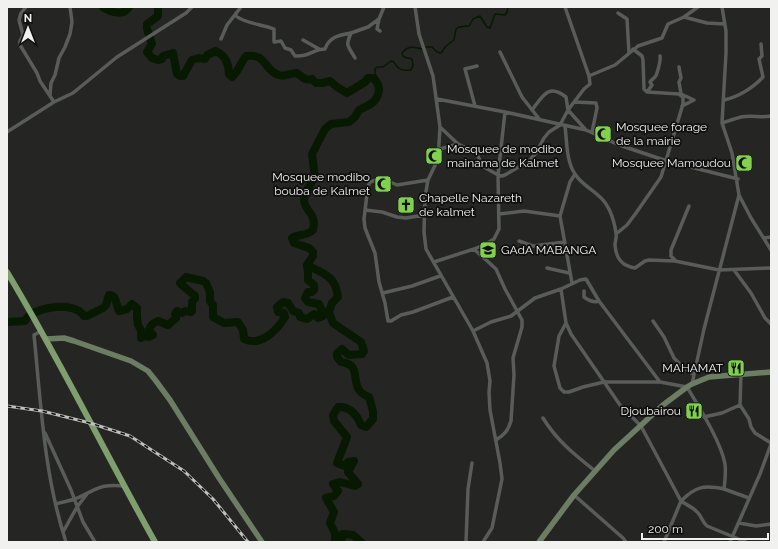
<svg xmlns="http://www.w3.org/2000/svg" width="778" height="549" font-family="Raleway,sans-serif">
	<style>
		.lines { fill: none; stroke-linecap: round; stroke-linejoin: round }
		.stream { stroke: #071900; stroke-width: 1.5 }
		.river { stroke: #071900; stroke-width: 8 }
		.street { stroke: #595c58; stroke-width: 3.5 }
		.secondary { stroke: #6c7d63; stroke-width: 5.5 }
		.primary { stroke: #7f9f6f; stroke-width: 6 }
		.rail-casing { stroke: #bfc0be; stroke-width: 3 }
		.rail { stroke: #0e0f0e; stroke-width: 1.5; stroke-dasharray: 4.5; stroke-linecap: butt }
		.labels { text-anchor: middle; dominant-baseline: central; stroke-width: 3.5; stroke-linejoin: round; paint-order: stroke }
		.poi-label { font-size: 12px; fill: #f1f2f0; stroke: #0e0f0e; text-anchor: start }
	</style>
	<rect width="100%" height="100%" fill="#252624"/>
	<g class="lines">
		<path class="stream" d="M376,81L377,77L375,74V69L377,67H383L391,61L394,62C398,70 403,71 411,70L413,65L412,59C408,57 403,59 402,53C408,45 415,47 422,49L426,47H432L437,52L441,53L446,46L454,40L456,29L459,27L469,26L473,19L480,16L487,27L490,28L495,14L505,15L507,12L508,7"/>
		<path class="river" d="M103,7C111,12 123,17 129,7
			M307,265C324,274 335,275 338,297L332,303L329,312L333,323L361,342L364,351L362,354L349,355L342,349L337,353V357L341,362C366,365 345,388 369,397L373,411V419L366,427L361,425C357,415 350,406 338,407L333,415L334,421L347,437L337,463L345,466L348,462L354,461L348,472L358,484L355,486L340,482L333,484L338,491L334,496L326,498L334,512L330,523L335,533V541L341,542L343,534L353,535L361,542
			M7,322L25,321C31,307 75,300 84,316H87L103,308L106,305L109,295C117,295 116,305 119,311L127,309L132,304L137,308V317L138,325L141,330V338L145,336L149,337L153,335L149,330C150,325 153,323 158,321L168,325L176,318L175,314L177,311L182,313L185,311L191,312L192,311V302L195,298V296L182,285L180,283L186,277L203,281L206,283L210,292V301L213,305V317L224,323L238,322L243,330L244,339C261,347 277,330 285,317L284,313L278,312L277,307L283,302L288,303L293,311L299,313L300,317L307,319L314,314L317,315L318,318L323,316V313L319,304L308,302L305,298L308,292H312L314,290V285L308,280V273L307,265L313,256V252L309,248L294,243L292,238C298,234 307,236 313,230C317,213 305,212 304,200C304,191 311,185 315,177L312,154L325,129L331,124L349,122L355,117L359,110C369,105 379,102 379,88C378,83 376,80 372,78H368L365,82L347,93L337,87L330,81L322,83H316L312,79C305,81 302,77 297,73C290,73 285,77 279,75C264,71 267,53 246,56C241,62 237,74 232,77L229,74C229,64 226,56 216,51L207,55L205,59L199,58L192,60L183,76H180L177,74L173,53L163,56L162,59L158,60L152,58L147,52L152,44L147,29V24L158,16V7"/>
		<path class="street" d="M26,7L21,13L19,20L23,35L20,41V45L37,73L40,81L54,102
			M415,7L419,34L433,76L440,127L438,159L428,180L425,197L424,232L426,249L473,331L487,363L490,381L489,392L490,410L500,463L502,479L492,528L483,542
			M236,13V16C246,24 262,24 274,29V42L281,41L285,48L291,50L295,56C310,57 313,49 325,49C329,37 339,35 351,33
			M618,13L627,19L629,53
			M684,17L707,23L725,24
			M379,19L377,29L380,31
			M221,39L227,25L241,7
			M303,40L319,49
			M500,52L522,97L540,120
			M355,58C348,45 345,47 351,33L368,27L379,19L384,7
			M679,67L681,78L679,82L681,94L694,100L682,106
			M589,76L615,65L638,46L662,38L668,24L684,17L698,7
			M647,92L652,85L650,82C651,80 653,79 655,77C657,75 661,60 660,56
			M50,95L51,83L55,75L59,58L65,47L70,34L72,22L70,7
			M437,99L505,112L586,130L619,145L667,161L738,179
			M724,100C738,97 753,88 763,77L759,59L762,56L761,44
			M575,102L596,103L597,108L592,132
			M475,106L465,69L477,66
			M532,110C543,96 548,83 566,97L568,110L585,129
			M722,123C728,121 734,119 741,117C751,115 761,118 771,116
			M565,126C567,141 566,161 575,174C581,184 592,189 600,197C610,206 614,220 616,233C617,237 615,241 615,245C616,259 622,266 635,268L645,261L649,260L675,261L719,270L771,268
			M440,127L458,144L476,153L484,167L498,175L502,176L505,175L530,160L536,153L544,138L549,132L560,125L568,110L584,89L590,84L589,76L565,7
			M7,132L54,102L73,93L117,57L186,13L192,7
			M440,149L458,144
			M428,180L397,185L388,181L379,179L370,182L368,186L364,219L365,228L375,253L379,282L385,303L388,321H391L401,315L413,312L453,297
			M739,195L751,218L771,250
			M365,210L382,212L397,217L406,218L424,215
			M499,214L524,211L560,216
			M616,234L627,225L636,213L661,177L683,104V97L679,94L647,92L644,89L643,60L642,56L633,49
			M764,238L771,237
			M519,241L533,246L565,242
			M474,249L496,269L505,289L522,320V327L513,358L514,375L511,421C508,431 504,435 496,440
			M675,260L671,256V250L689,206
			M434,262L474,249L486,244L494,239L499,229L498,175L505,112
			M547,268L569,273
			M734,270L751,293L765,318L771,324
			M572,283L560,216L570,182L575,174
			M561,289L566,323L571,334L620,405L641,426L681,501L664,542
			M584,291V297C588,300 594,303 599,301
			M383,293L412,286L440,276
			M653,321L664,337L674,358L685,369L693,374
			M41,331L34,335C41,405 44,475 66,542
			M473,331L491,322L511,316L535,298L561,289L580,280L586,279L599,301L660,382H604L583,387L569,392H564L560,388L554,366L559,336L566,323
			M660,382L687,387C699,407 721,442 725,464C726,472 725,481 724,489L749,498
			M692,384L704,329L739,195L732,153L722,123L726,53V31L722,7
			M740,405L749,419L751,427L755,433L771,443
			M704,417L722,413L740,405L741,374
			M543,418C557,441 575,455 595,471
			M45,433L71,490L83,522L95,542
			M724,489C704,485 696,486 681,501C687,505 694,508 698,513C702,517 702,522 707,526L746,542
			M574,495L623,538L626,542
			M56,504C62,502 69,501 75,499C95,491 99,483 124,486
			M739,523L756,526L771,524
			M63,532L77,507L87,494
			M466,542L468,489L472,463
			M730,542L760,474L771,444"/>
		<path class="secondary" d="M46,339L64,338L74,341L131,361L148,371L156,381L170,400L219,478L262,542
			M539,542L574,495L614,450L663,405L687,387L692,384L709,377L771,372"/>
		<path class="primary" d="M7,272C60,360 105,453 155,542"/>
		<defs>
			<path id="rail" d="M7,406L42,411L90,423L130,436L184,471L213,499L248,542"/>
		</defs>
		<use href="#rail" class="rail-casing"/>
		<use href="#rail" class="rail"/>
	</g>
	<defs>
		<symbol id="mosque-square" viewBox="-11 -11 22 22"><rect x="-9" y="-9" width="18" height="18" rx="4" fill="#82d04f" stroke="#0e0f0e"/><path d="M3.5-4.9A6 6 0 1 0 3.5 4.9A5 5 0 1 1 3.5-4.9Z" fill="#111"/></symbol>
		<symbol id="church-square" viewBox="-11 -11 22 22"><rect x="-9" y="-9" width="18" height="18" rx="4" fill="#82d04f" stroke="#0e0f0e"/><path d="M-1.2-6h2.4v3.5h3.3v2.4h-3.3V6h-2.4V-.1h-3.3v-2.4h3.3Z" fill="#111"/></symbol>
		<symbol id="school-square" viewBox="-11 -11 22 22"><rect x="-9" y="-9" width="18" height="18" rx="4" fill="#82d04f" stroke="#0e0f0e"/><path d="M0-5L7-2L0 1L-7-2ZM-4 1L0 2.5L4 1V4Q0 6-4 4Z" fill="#111"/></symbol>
		<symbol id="restaurant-square" viewBox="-11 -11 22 22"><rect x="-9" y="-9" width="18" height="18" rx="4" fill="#82d04f" stroke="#0e0f0e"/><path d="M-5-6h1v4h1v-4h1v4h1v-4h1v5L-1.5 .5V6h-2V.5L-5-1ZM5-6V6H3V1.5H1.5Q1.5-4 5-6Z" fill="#111"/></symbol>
	</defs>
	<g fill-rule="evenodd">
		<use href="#mosque-square" x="593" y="124" width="20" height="20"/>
		<use href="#mosque-square" x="424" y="146" width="20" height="20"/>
		<use href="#mosque-square" x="734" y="153" width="20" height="20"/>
		<use href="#mosque-square" x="373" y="174" width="20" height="20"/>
		<use href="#church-square" x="396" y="195" width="20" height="20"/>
		<use href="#school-square" x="478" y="240" width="20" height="20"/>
		<use href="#restaurant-square" x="726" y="358" width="20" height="20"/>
		<use href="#restaurant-square" x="684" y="401" width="20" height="20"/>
	</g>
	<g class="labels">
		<g class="poi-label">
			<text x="616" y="127">Mosquee forage<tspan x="616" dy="14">de la mairie</tspan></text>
			<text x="447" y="149">Mosquee de modibo<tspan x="447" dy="14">mainama de Kalmet</tspan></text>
			<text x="731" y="163" text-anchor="end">Mosquee Mamoudou</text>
			<text x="370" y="177" text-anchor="end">Mosquee modibo<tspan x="370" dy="14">bouba de Kalmet</tspan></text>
			<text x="419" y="198">Chapelle Nazareth<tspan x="419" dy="14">de kalmet</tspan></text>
			<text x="501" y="250">GAdA MABANGA</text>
			<text x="723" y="368" text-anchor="end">MAHAMAT</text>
			<text x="681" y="411" text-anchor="end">Djoubairou</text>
		</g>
	</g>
	<rect width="778" height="549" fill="none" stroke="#f1f2f0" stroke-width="16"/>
	<g transform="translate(28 28)" stroke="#0e0f0e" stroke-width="3" paint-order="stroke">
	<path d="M0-3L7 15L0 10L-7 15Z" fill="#f1f2f0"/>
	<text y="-6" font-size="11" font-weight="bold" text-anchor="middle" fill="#f1f2f0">N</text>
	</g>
	<path d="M642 533v6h126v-6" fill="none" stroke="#f1f2f0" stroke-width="2"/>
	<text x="648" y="533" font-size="12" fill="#f1f2f0" stroke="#0e0f0e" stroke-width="3" paint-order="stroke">200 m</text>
</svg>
